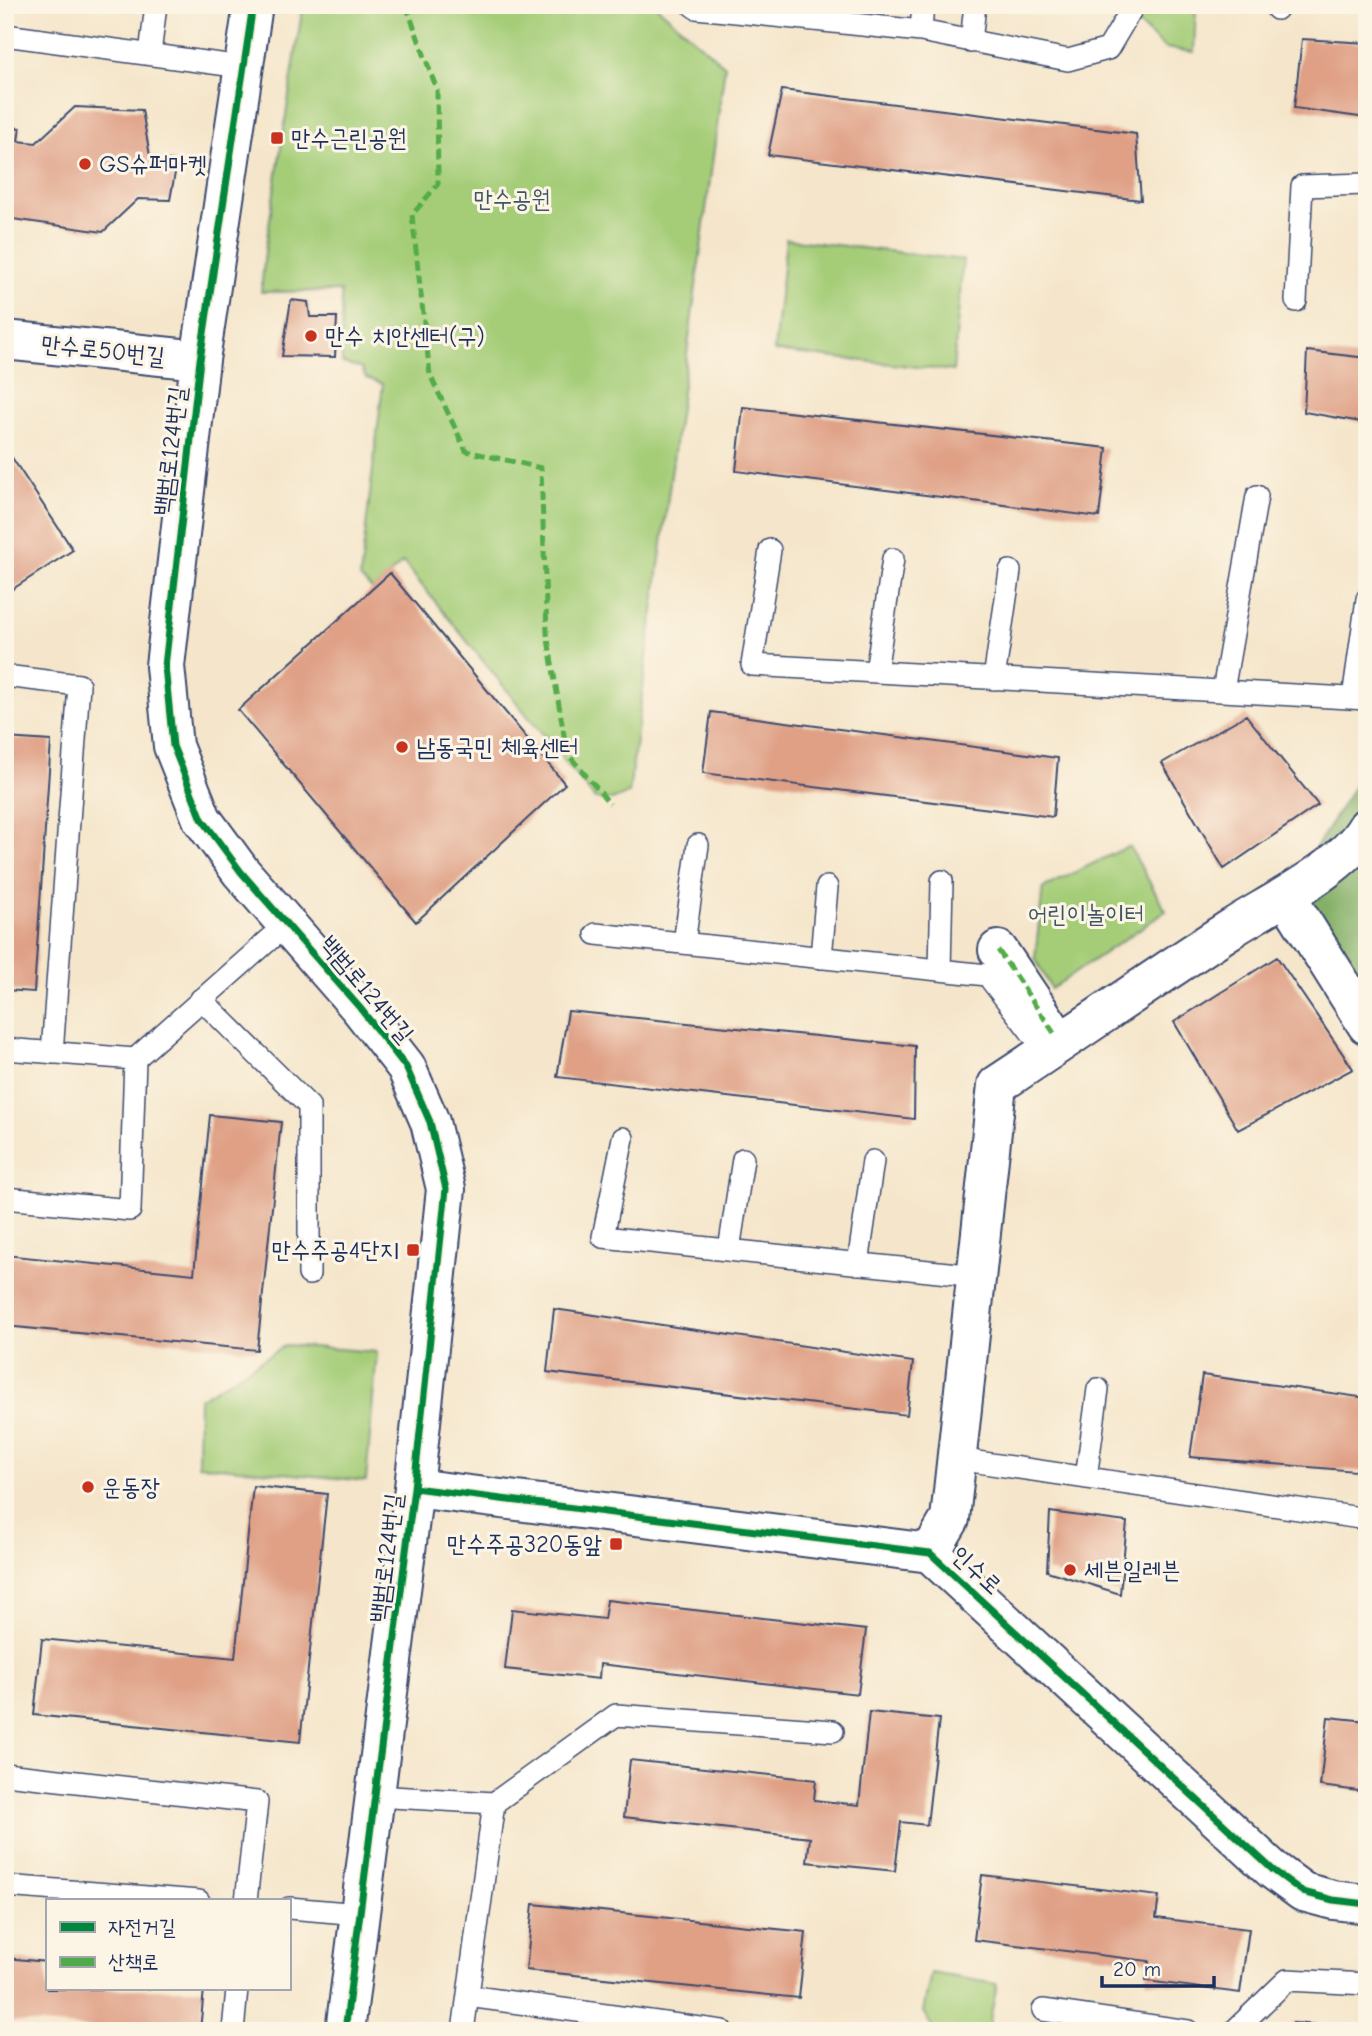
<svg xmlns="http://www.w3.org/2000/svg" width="1372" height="2036" font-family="'Comic Neue','Poor Story',sans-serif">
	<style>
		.green { fill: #a5cd78; stroke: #607e6b; stroke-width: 2 }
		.forest { fill: #84b068; stroke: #507063; stroke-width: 2 }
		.building { fill: #dfa086 }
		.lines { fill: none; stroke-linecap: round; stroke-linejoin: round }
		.lane-casing { stroke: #3c4a6e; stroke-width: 24 }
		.street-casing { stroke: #3c4a6e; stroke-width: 42 }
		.lane { stroke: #fff; stroke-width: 21 }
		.street { stroke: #fff; stroke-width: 38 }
		.quiet { stroke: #52ab49; stroke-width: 5; stroke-dasharray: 10 5; stroke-linecap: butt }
		.cycleway-casing { stroke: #fcf5e5; stroke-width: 11 }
		.cycleway { stroke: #00873e; stroke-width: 7 }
		.poi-dot { fill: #c8321e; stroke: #fcf5e5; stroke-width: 2.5 }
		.labels { text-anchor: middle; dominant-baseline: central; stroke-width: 6; stroke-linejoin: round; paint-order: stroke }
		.poi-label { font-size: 24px; fill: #1b2f5e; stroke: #fcf5e5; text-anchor: start }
		.park-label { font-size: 24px; fill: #3e5664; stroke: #fcf5e5 }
		.street-label { font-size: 24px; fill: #1b2f5e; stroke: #fcf5e5 }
	</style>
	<rect width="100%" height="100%" fill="#fcf5e5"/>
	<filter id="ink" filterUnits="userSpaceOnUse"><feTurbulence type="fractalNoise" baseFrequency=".0143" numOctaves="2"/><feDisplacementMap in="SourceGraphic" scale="14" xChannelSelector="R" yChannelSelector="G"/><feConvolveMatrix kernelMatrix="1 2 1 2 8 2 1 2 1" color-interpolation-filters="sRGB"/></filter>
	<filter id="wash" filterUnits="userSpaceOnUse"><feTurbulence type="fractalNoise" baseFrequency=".00686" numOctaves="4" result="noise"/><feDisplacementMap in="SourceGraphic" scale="28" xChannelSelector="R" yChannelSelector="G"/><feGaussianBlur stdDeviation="1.57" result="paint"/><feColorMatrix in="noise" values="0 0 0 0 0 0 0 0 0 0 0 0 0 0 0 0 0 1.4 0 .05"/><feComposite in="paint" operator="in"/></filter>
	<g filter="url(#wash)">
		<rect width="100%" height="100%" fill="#f5e6cb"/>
		<path class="green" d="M303,5H655L725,66L629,793L612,800L595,799L403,562L373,590L360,578L383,384L366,378L361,368L342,363L341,291L261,292L265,251Z
			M1122,5H1196L1194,52L1165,48L1122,9Z
			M786,239L963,260L953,371L774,351Z
			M1129,846L1166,911L1051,989L1035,958L1043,888Z
			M286,1345L377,1352L366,1481L198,1465L199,1399Z
			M931,1973L997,1984L989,2025L1020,2028L1019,2031H935L923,2012Z"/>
		<path class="forest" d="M1367,765V1024L1286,896Z"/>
		<g id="blocks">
			<path class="building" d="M1302,39L1367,43V118L1294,108Z
				M782,90L1136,134L1141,200L768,155Z
				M75,107L142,110L150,156L177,162L170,200L138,199L103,232L5,218V127L20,128L18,141L36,143Z
				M291,300L308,302L310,317H337L335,357L282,356Z
				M1307,351L1367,358V423L1304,412Z
				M743,407L1107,448L1099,517L736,471Z
				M5,447L73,550L5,594Z
				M390,573L565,784L416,922L238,710Z
				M711,712L1058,758L1053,817L703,773Z
				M1246,715L1318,805L1224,869L1162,763Z
				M5,738L51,741L34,992L5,990Z
				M1277,957L1353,1069L1238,1130L1174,1022Z
				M568,1011L915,1046L914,1119L557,1077Z
				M210,1115L281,1122L257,1350L5,1326V1255L194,1274Z
				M554,1309L913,1362L907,1415L547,1372Z
				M1202,1375L1367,1398V1472L1190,1457Z
				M253,1486L327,1494L300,1742L34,1715L42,1639L235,1658Z
				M1050,1512L1127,1522L1120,1594L1047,1571Z
				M607,1600L866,1630L858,1694L600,1664L599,1679L505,1669L512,1609L604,1619Z
				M869,1712L939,1719L927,1825L901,1822L895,1871L807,1862L810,1838L624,1817L630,1760L816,1780L814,1800L859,1805Z
				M1328,1717L1367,1721V1792L1320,1786Z
				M982,1875L1159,1896L1156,1918L1249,1929L1240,1993L1146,1981L1149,1961L974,1940Z
				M533,1904L806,1932L799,1998L526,1970Z
				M5,1958L47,1962V1989H204L200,2031H128L5,2021Z
				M1293,2023L1366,2029V2031H1293Z"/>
		</g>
	</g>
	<g filter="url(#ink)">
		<use href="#blocks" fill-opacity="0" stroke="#3c4a6e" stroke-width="2"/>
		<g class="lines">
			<defs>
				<path id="lane" d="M692,5L696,8L921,31L1068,60L1108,49L1134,5
					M1277,9V5
					M921,31L923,5
					M5,35L242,67
					M971,42L975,5
					M150,54L156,5
					M1296,301L1302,186L1367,184
					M770,550L752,665L1367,699
					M876,672L893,559
					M5,676L79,685L52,1053
					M994,679L1010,571
					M1223,691L1257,496
					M1353,698L1367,599
					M596,934L987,975L1041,1045
					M684,943L698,845
					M821,958L827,887
					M940,970L942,881
					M201,999L309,1106V1274
					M5,1049L135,1059L287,924
					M623,1138L603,1237L977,1276
					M5,1198L130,1210L135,1059
					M729,1250L743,1159
					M858,1264L873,1161
					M957,1459L1367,1519
					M1086,1478L1098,1389
					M5,1774L257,1802L246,1901
					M375,1796L494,1803L616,1715L833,1731
					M5,1886L199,1901
					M289,1908L359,1914
					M468,1996L722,2031
					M1043,2010L1188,2031
					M233,2031L237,1989
					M463,2031L494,1803
					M1234,2031L1287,1980L1367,1984"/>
				<path id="street" d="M253,5L200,360L165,666L173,746L202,819L241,872L360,1008L406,1067L430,1122L446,1189L414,1488L345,2031
					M5,340L200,360
					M1286,896L1367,1025
					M998,950L1056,1036
					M414,1488L930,1553L1273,1870L1303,1892L1333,1900L1367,1904
					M930,1553L950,1519L997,1085C1076,1033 1153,979 1232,928C1271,903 1345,867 1367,827"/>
			</defs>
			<use href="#lane" class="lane-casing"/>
			<use href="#street" class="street-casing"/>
			<use href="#lane" class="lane"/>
			<use href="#street" class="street"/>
			<path class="quiet" d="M406,5L437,90L438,184L412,215L430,375L466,451L541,468L547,633L567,753L610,804
				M998,950L1056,1036"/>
			<defs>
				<path id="cycleway" d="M253,5L200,360L165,666L173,746L202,819L241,872L360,1008L406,1067L430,1122L446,1189L414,1488L345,2031
					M414,1488L930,1553L1273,1870L1303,1892L1333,1900L1367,1904"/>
			</defs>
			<use href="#cycleway" class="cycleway-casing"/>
			<use href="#cycleway" class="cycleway"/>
		</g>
	</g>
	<g class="poi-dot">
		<rect x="270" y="131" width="14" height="14" rx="3.5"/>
		<circle cx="85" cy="164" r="7"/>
		<circle cx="311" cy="336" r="7"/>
		<circle cx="402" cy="747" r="7"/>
		<rect x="406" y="1243" width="14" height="14" rx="3.5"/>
		<circle cx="88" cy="1487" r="7"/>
		<rect x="609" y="1537" width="14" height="14" rx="3.5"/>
		<circle cx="1070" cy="1570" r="7"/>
	</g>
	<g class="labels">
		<g class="poi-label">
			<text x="291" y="138">만수근린공원</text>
			<text x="99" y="164">GS슈퍼마켓</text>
			<text x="325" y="336">만수 치안센터(구)</text>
			<text x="416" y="747">남동국민 체육센터</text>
			<text x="399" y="1250" text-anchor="end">만수주공4단지</text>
			<text x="102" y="1487">운동장</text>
			<text x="602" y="1544" text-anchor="end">만수주공320동앞</text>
			<text x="1084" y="1570">세븐일레븐</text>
		</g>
		<g class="park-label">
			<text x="512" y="199">만수공원</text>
			<text x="1086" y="914">어린이놀이터</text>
		</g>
		<g class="street-label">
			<text transform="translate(103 350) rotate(6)">만수로50번길</text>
			<text transform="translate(170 451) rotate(-83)">백범로124번길</text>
			<text transform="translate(367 989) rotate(50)">백범로124번길</text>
			<text transform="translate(386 1558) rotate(-83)">백범로124번길</text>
			<text transform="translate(977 1570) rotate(43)">인수로</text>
		</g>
	</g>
	<rect width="1372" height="2036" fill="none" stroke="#fcf5e5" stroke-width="28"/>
	<rect x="46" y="1899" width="245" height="91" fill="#fcf5e5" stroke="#a2a6af" stroke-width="2"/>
	<rect x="60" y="1922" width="35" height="10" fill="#00873e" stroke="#a2a6af" stroke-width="2"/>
	<text x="108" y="1934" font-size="21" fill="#1b2f5e">자전거길</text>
	<rect x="60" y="1957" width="35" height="10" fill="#52ab49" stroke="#a2a6af" stroke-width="2"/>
	<text x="108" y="1969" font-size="21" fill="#1b2f5e">산책로</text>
	<path d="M1102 1976v10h112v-10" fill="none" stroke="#1b2f5e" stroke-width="3.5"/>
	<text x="1113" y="1976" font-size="21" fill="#1b2f5e" stroke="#fcf5e5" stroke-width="5" paint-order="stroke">20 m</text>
</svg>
